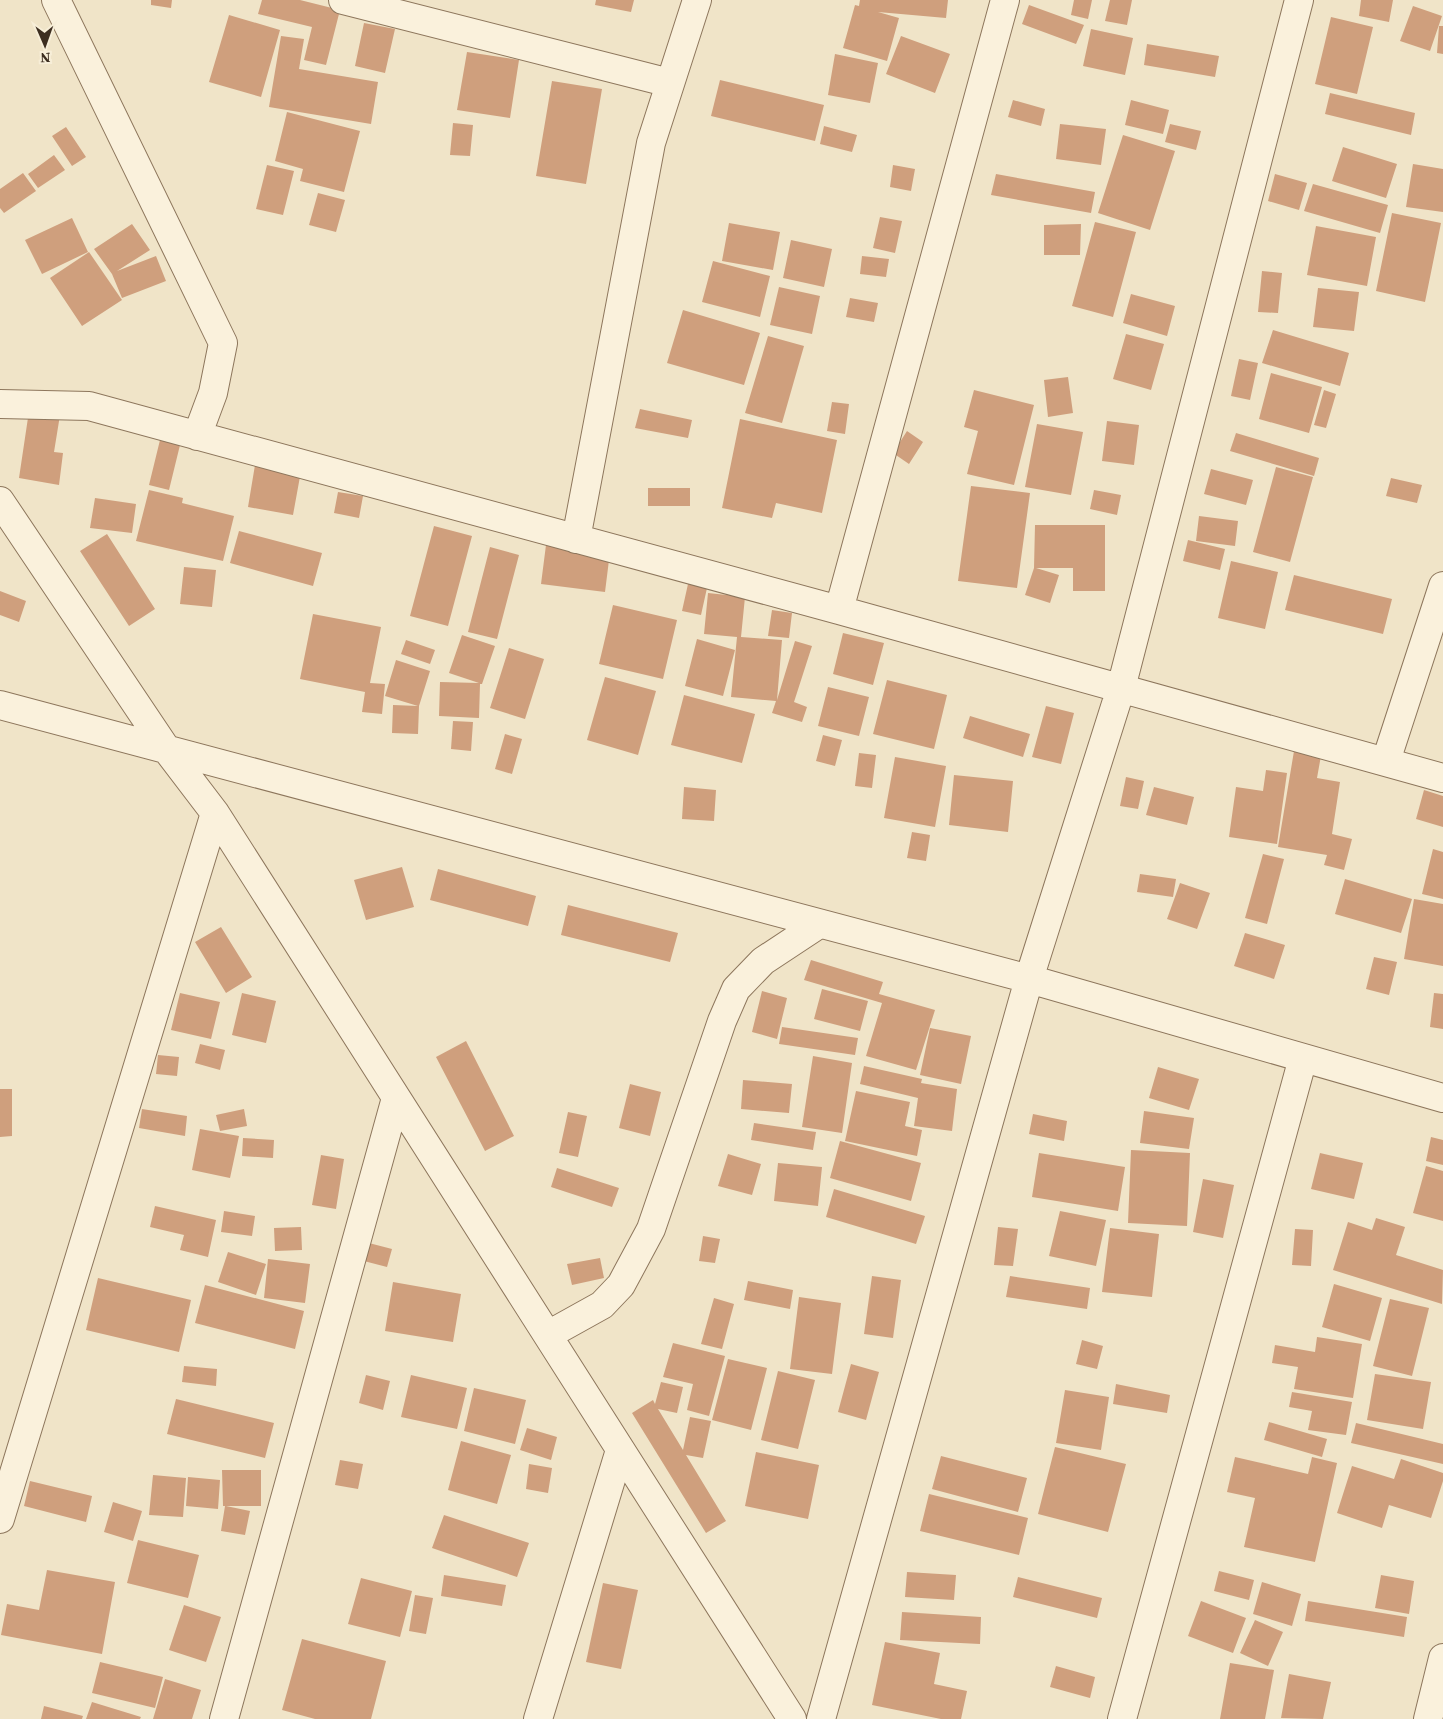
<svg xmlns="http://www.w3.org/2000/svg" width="1443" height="1719" font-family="'Source Serif 4',serif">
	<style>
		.building { fill: #cf9f7d }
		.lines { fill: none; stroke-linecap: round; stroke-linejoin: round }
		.street-casing { stroke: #8d765c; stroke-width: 30 }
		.street { stroke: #faf1dc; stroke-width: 28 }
	</style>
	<rect width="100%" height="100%" fill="#f0e4c8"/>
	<path class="building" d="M151,0H172L171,8L151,5Z
		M262,0H300L340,10L326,65L304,60L312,27L258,14Z
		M596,0H634L631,12L595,5Z
		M860,0H948L946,18L878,12L899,18L887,61L843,48L855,5L859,6Z
		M1074,0H1092L1088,19L1071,15Z
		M1110,0H1132L1127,25L1105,21Z
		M1361,0H1393L1389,22L1359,16Z
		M1029,5L1084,25L1076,44L1022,24Z
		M1413,6L1442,16L1430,51L1400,41Z
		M229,15L280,30L261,97L209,82Z
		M1331,17L1373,27L1357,94L1315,84Z
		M364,23L395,29L385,73L355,66Z
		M1439,26H1443V54L1437,53Z
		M1091,29L1133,38L1125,75L1083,66Z
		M281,36L304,39L299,69L378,82L371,124L269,107Z
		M901,36L950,54L935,93L886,74Z
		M1147,44L1219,56L1215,77L1144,65Z
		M467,52L519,60L510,118L457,110Z
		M835,54L878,63L870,103L828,95Z
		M720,80L824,105L815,141L711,116Z
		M552,81L602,89L586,184L536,176Z
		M1330,93L1415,113L1411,135L1325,114Z
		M1013,100L1045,109L1041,126L1008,117Z
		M1131,100L1169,110L1163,134L1125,125Z
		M287,112L360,131L344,192L300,181L303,169L275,161Z
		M453,123L473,125L470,156L450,155Z
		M1060,124L1106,129L1101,165L1056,159Z
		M1170,124L1201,131L1196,150L1165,142Z
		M824,126L857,135L852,152L820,144Z
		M66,127L86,157L72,166L52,136Z
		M1123,135L1175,151L1150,230L1098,213Z
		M1343,147L1397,164L1386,198L1332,181Z
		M54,155L65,170L38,188L28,174Z
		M1413,164L1443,169V212L1406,207Z
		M267,165L294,171L283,215L256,209Z
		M893,165L915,169L911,191L890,187Z
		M23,173L36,191L4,213L0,208V189Z
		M996,174L1095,192L1091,213L991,195Z
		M1275,174L1307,183L1299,210L1268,201Z
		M1313,184L1388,205L1380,233L1304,211Z
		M318,193L345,200L336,232L309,225Z
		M1392,213L1441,223L1425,302L1376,291Z
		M880,217L902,221L895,253L873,248Z
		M72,218L88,252L42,274L25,240Z
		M1095,222L1136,232L1113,317L1072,306Z
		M729,223L780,232L773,270L722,261Z
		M132,224L150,250L117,271L156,256L166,281L122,298L112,274L94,249Z
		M1081,224L1080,255H1044V225Z
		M1316,226L1376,237L1367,286L1307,275Z
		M791,240L832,249L824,287L783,278Z
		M89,252L122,300L82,326L50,278Z
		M862,256L889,259L886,277L860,274Z
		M713,261L770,276L760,317L702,302Z
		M1262,271L1282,273L1278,313L1258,312Z
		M779,287L820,296L812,334L770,325Z
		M1318,288L1359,292L1354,331L1313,327Z
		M1131,294L1175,306L1167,336L1123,323Z
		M850,298L878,303L874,322L846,317Z
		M683,310L760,333L744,385L667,363Z
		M1273,330L1349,353L1340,386L1262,363Z
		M1126,334L1164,344L1151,390L1113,379Z
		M768,336L804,346L782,423L745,413Z
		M1239,359L1258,363L1250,400L1231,396Z
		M1271,373L1322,387L1309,433L1259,419Z
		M1068,377L1073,413L1048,417L1044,380Z
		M974,390L1034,405L1014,485L967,474L978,431L964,427Z
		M1324,390L1336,394L1326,428L1314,425Z
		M832,402L849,404L845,434L827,431Z
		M640,409L692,420L688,438L635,428Z
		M29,411L60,415L54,452L63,453L59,485L19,478Z
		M740,419L837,440L822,513L776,503L772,518L722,508Z
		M1107,421L1139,425L1134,465L1102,461Z
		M1037,424L1083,432L1071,495L1025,487Z
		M907,431L923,442L909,464L893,453Z
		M1236,433L1319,458L1314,476L1230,451Z
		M160,440L180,445L169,490L149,485Z
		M257,453L303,460L293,515L248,507Z
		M1276,467L1313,477L1290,562L1253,552Z
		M1211,469L1253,480L1246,505L1204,494Z
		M1391,478L1422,485L1417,503L1386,496Z
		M971,486L1030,493L1017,588L958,581Z
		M648,488H690V506H648Z
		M149,490L183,498L182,503L234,516L223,561L136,541Z
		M1094,490L1121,495L1117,515L1090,509Z
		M338,492L363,496L359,518L334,513Z
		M95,498L136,504L132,533L90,528Z
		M1199,516L1238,521L1235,546L1196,541Z
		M1035,525H1105V591H1073V568H1036L1059,575L1050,603L1025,595L1034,568Z
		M434,526L472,536L448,626L410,616Z
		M239,531L322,553L313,586L230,563Z
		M107,534L155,609L129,626L80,551Z
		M1188,540L1225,549L1220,570L1183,561Z
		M546,545L610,552L605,592L541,584Z
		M490,547L519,555L497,639L468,632Z
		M1231,561L1278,572L1265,629L1218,618Z
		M184,567L216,570L212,607L180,604Z
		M1294,575L1392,599L1383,634L1285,610Z
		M688,584L707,588L701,615L682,611Z
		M0,591L26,601L19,622L0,615Z
		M708,593L745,597L741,637L782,640L777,700L795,641L812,646L794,702L807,707L802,722L772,713L776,701L731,697L737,637L704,634Z
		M613,605L677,620L663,679L599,664Z
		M772,610L792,613L789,638L768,636Z
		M313,614L381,627L370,683L385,684L382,714L362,712L365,692L300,679Z
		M843,633L884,643L873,685L833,674Z
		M462,635L495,646L482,684H480L479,718L439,716L440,682L479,683L449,673Z
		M697,639L735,650L723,696L685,686Z
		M406,640L435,650L430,664L401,654Z
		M509,648L544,659L525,719L490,708Z
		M396,660L430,671L419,706L418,734L392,733L393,705L418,706L385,696Z
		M605,677L656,691L638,755L587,740Z
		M887,680L947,695L934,749L873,734Z
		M828,687L869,697L859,736L818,726Z
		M684,695L755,714L742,763L671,745Z
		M1046,706L1074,713L1061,764L1032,757Z
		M970,716L1030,734L1023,757L963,738Z
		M453,721L473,722L471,751L451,749Z
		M505,734L522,739L512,774L495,769Z
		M823,735L842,740L835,766L816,761Z
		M1295,745L1322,750L1317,778L1340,782L1332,834L1352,839L1344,870L1324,865L1327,855L1278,847Z
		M859,753L876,755L872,788L855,786Z
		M895,757L946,766L935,827L884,818Z
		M1266,770L1287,773L1277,844L1229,837L1236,787L1263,791Z
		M954,775L1013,781L1008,832L949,825Z
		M1126,777L1144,781L1138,809L1120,806Z
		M684,787L716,790L714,821L682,819Z
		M1154,787L1194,797L1187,825L1146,815Z
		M1424,790L1443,796V827L1416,819Z
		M912,832L930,835L926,861L907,858Z
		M1433,849L1443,852V899L1422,894Z
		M1263,854L1284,859L1267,924L1245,918Z
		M402,867L414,907L366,920L354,880Z
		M438,869L536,896L528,926L430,900Z
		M1140,874L1176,879L1173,897L1137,892Z
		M1345,879L1412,899L1401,933L1335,914Z
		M1180,883L1210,893L1197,929L1167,919Z
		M1414,899L1443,904V966L1404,959Z
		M568,905L678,933L670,962L561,935Z
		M221,927L252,977L226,993L195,942Z
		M1245,933L1285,945L1274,979L1234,966Z
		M1374,957L1397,962L1389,995L1366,989Z
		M811,960L883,982L879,994L935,1010L916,1070L866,1056L882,1003L804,980Z
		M822,989L868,1001L860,1031L814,1019Z
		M762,991L787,998L777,1039L752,1032Z
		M180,993L220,1002L211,1039L171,1030Z
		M242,993L276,1001L266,1043L232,1035Z
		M1434,993L1443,994V1029L1430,1027Z
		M782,1027L858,1038L855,1055L779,1044Z
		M930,1028L971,1036L961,1084L920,1075Z
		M466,1041L514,1136L485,1151L436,1057Z
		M200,1044L225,1050L220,1070L195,1063Z
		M158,1055L179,1057L177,1076L156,1074Z
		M813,1056L852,1063L842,1133L802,1127Z
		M864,1066L922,1079L921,1083L957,1089L952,1131L914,1126L918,1098L860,1084Z
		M1158,1067L1199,1079L1189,1110L1149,1098Z
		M743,1080L792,1084L789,1113L741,1109Z
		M630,1084L661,1092L650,1136L619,1128Z
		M0,1089H12V1136L0,1137Z
		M856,1091L910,1102L905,1126L922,1130L917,1156L845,1141Z
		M142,1109L187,1116L185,1136L139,1128Z
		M244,1109L247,1126L220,1131L216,1115Z
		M1144,1111L1194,1118L1189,1149L1140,1143Z
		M568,1112L587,1116L578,1157L559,1153Z
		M1033,1114L1067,1121L1064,1141L1029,1134Z
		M754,1123L816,1132L813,1150L751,1140Z
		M200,1129L239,1136L230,1178L192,1170Z
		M1431,1137L1443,1140V1165L1426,1161Z
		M243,1138L274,1140L273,1158L242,1156Z
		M840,1141L921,1163L911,1201L830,1178Z
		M1131,1150L1190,1153L1187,1226L1128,1223Z
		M1039,1153L1125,1167L1118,1211L1032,1197Z
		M1320,1153L1363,1163L1354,1199L1311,1189Z
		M728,1154L761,1164L752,1195L718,1186Z
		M321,1155L344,1159L336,1209L312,1205Z
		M778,1163L822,1167L818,1206L774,1201Z
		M1426,1166L1443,1171V1221L1413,1213Z
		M557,1168L619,1188L612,1207L551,1187Z
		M1203,1179L1234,1185L1223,1238L1193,1232Z
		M834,1189L925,1216L916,1244L826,1217Z
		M155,1206L216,1220L208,1257L180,1250L184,1235L150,1227Z
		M224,1211L255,1216L252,1236L221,1232Z
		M1060,1211L1106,1220L1096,1266L1049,1256Z
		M1376,1218L1405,1227L1396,1255L1443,1270L1442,1304L1333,1270L1348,1222L1372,1230Z
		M301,1227L302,1250L275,1251L274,1228Z
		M998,1227L1018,1229L1013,1266L994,1265Z
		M1110,1228L1159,1234L1152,1297L1102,1292Z
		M1295,1229L1313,1230L1311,1266L1292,1265Z
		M703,1236L720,1239L715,1263L699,1261Z
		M365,1242L392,1249L387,1267L360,1260Z
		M228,1252L266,1264L256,1295L218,1282Z
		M600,1258L604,1278L572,1285L567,1264Z
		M268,1259L310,1264L305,1303L264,1298Z
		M872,1276L901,1280L893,1338L864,1334Z
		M1010,1276L1090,1288L1087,1309L1006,1297Z
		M98,1278L191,1300L179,1352L86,1330Z
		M748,1281L793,1290L790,1309L744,1300Z
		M393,1282L461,1294L453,1342L385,1331Z
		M1334,1284L1382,1298L1370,1341L1322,1327Z
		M205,1285L304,1311L295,1349L195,1323Z
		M799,1297L841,1303L832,1374L790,1369Z
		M714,1298L734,1304L722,1349L701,1344Z
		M1390,1299L1429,1308L1412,1376L1373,1366Z
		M1317,1337L1362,1344L1353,1398L1294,1389L1298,1367L1272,1363L1275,1345L1315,1352Z
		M1082,1340L1103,1346L1097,1369L1076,1364Z
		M673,1343L725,1356L709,1416L687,1410L693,1384L663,1377Z
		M728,1359L767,1368L751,1430L712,1420Z
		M851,1364L879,1372L866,1420L838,1412Z
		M184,1366L217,1369L216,1386L182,1382Z
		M778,1371L815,1380L798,1449L761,1440Z
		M1375,1374L1431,1382L1423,1429L1367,1420Z
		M366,1375L390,1381L383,1410L359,1403Z
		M411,1375L467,1388L457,1429L401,1417Z
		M661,1382L683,1387L677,1413L658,1409L683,1450L690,1417L711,1421L703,1458L686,1455L726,1521L706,1533L632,1413L653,1400L655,1404Z
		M1116,1384L1170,1395L1167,1413L1113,1404Z
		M474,1388L526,1400L515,1444L464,1431Z
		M1065,1390L1109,1397L1101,1450L1056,1443Z
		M1292,1392L1352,1402L1346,1435L1308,1430L1312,1411L1289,1407Z
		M176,1399L274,1423L265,1458L167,1434Z
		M1269,1422L1327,1439L1322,1457L1264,1440Z
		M1356,1423L1443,1444V1464L1351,1443Z
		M527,1428L557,1437L551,1460L520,1450Z
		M461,1441L511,1455L497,1504L448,1490Z
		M1055,1447L1126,1464L1108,1532L1038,1514Z
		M756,1452L819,1465L808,1519L745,1506Z
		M941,1456L1027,1478L1018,1512L932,1489Z
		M1235,1457L1308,1474L1312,1457L1337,1463L1315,1562L1244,1547L1255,1498L1227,1492Z
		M1401,1459L1443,1473V1481L1431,1518L1389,1505L1382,1528L1337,1513L1352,1466L1394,1479Z
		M340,1460L363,1464L358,1489L335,1485Z
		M529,1464L552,1468L548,1493L526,1489Z
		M222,1470H261V1506H226L250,1511L245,1535L221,1531L225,1506H223Z
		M153,1475L186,1478L183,1517L149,1515Z
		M188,1477L220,1480L218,1509L186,1506Z
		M30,1481L92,1496L86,1522L24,1506Z
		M929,1494L1028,1518L1019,1555L920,1531Z
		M113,1502L142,1511L133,1541L104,1532Z
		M444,1515L529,1543L517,1577L432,1548Z
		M138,1540L199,1555L188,1598L127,1583Z
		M47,1570L115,1582L102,1654L1,1635L7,1604L39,1610Z
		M1219,1571L1254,1580L1249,1600L1214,1591Z
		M907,1572L956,1575L954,1600L905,1597Z
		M444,1575L506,1585L502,1606L441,1596Z
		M1381,1575L1414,1581L1409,1614L1375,1608Z
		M1018,1577L1102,1598L1097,1618L1013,1597Z
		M361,1578L412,1591L400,1637L348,1624Z
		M1262,1582L1301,1594L1292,1626L1253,1614Z
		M603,1583L638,1590L621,1669L586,1662Z
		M415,1595L433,1598L426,1634L409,1631Z
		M1201,1601L1246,1618L1233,1653L1188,1636Z
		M1308,1601L1407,1617L1404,1637L1305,1621Z
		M184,1605L221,1617L206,1662L169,1650Z
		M902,1612L981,1617L980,1644L900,1640Z
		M1255,1620L1283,1632L1268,1666L1240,1653Z
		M302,1639L386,1661L371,1719H315L282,1710Z
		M885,1642L940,1653L934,1684L967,1691L961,1719H941L872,1705Z
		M100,1662L163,1677L155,1708L92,1693Z
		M1230,1663L1274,1670L1265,1719H1220Z
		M1056,1666L1095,1677L1090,1698L1050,1687Z
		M1289,1674L1331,1682L1323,1719L1281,1718Z
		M165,1679L201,1690L192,1719H153Z
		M92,1702L141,1717L140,1719H86Z
		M44,1706L83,1716L82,1719H41Z"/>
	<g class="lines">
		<defs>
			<path id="street" d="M56,0L223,343L213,393L197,436
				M343,0L670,83
				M0,404L89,406L839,610L1443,778
				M0,501L167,750L215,813L792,1719
				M576,539L651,143L697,0
				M839,610L1005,0
				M0,705L1029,979L1443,1098
				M1386,761L1443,586
				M548,1335L602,1305L621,1285L651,1229L722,1021L736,989L763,961L819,924
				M0,1519L215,813
				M224,1719L396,1098
				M538,1719L620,1450
				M821,1719L1029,979L1121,688L1299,0
				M1122,1719L1303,1058
				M1428,1719L1443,1658"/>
		</defs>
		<use href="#street" class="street-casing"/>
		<use href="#street" class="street"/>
	</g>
	<g transform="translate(45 45) rotate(178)" stroke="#f7eed8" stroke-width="4" paint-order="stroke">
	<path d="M0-4L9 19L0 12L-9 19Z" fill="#3d2e20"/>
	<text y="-8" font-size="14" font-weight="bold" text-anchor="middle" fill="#3d2e20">N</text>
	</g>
</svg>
